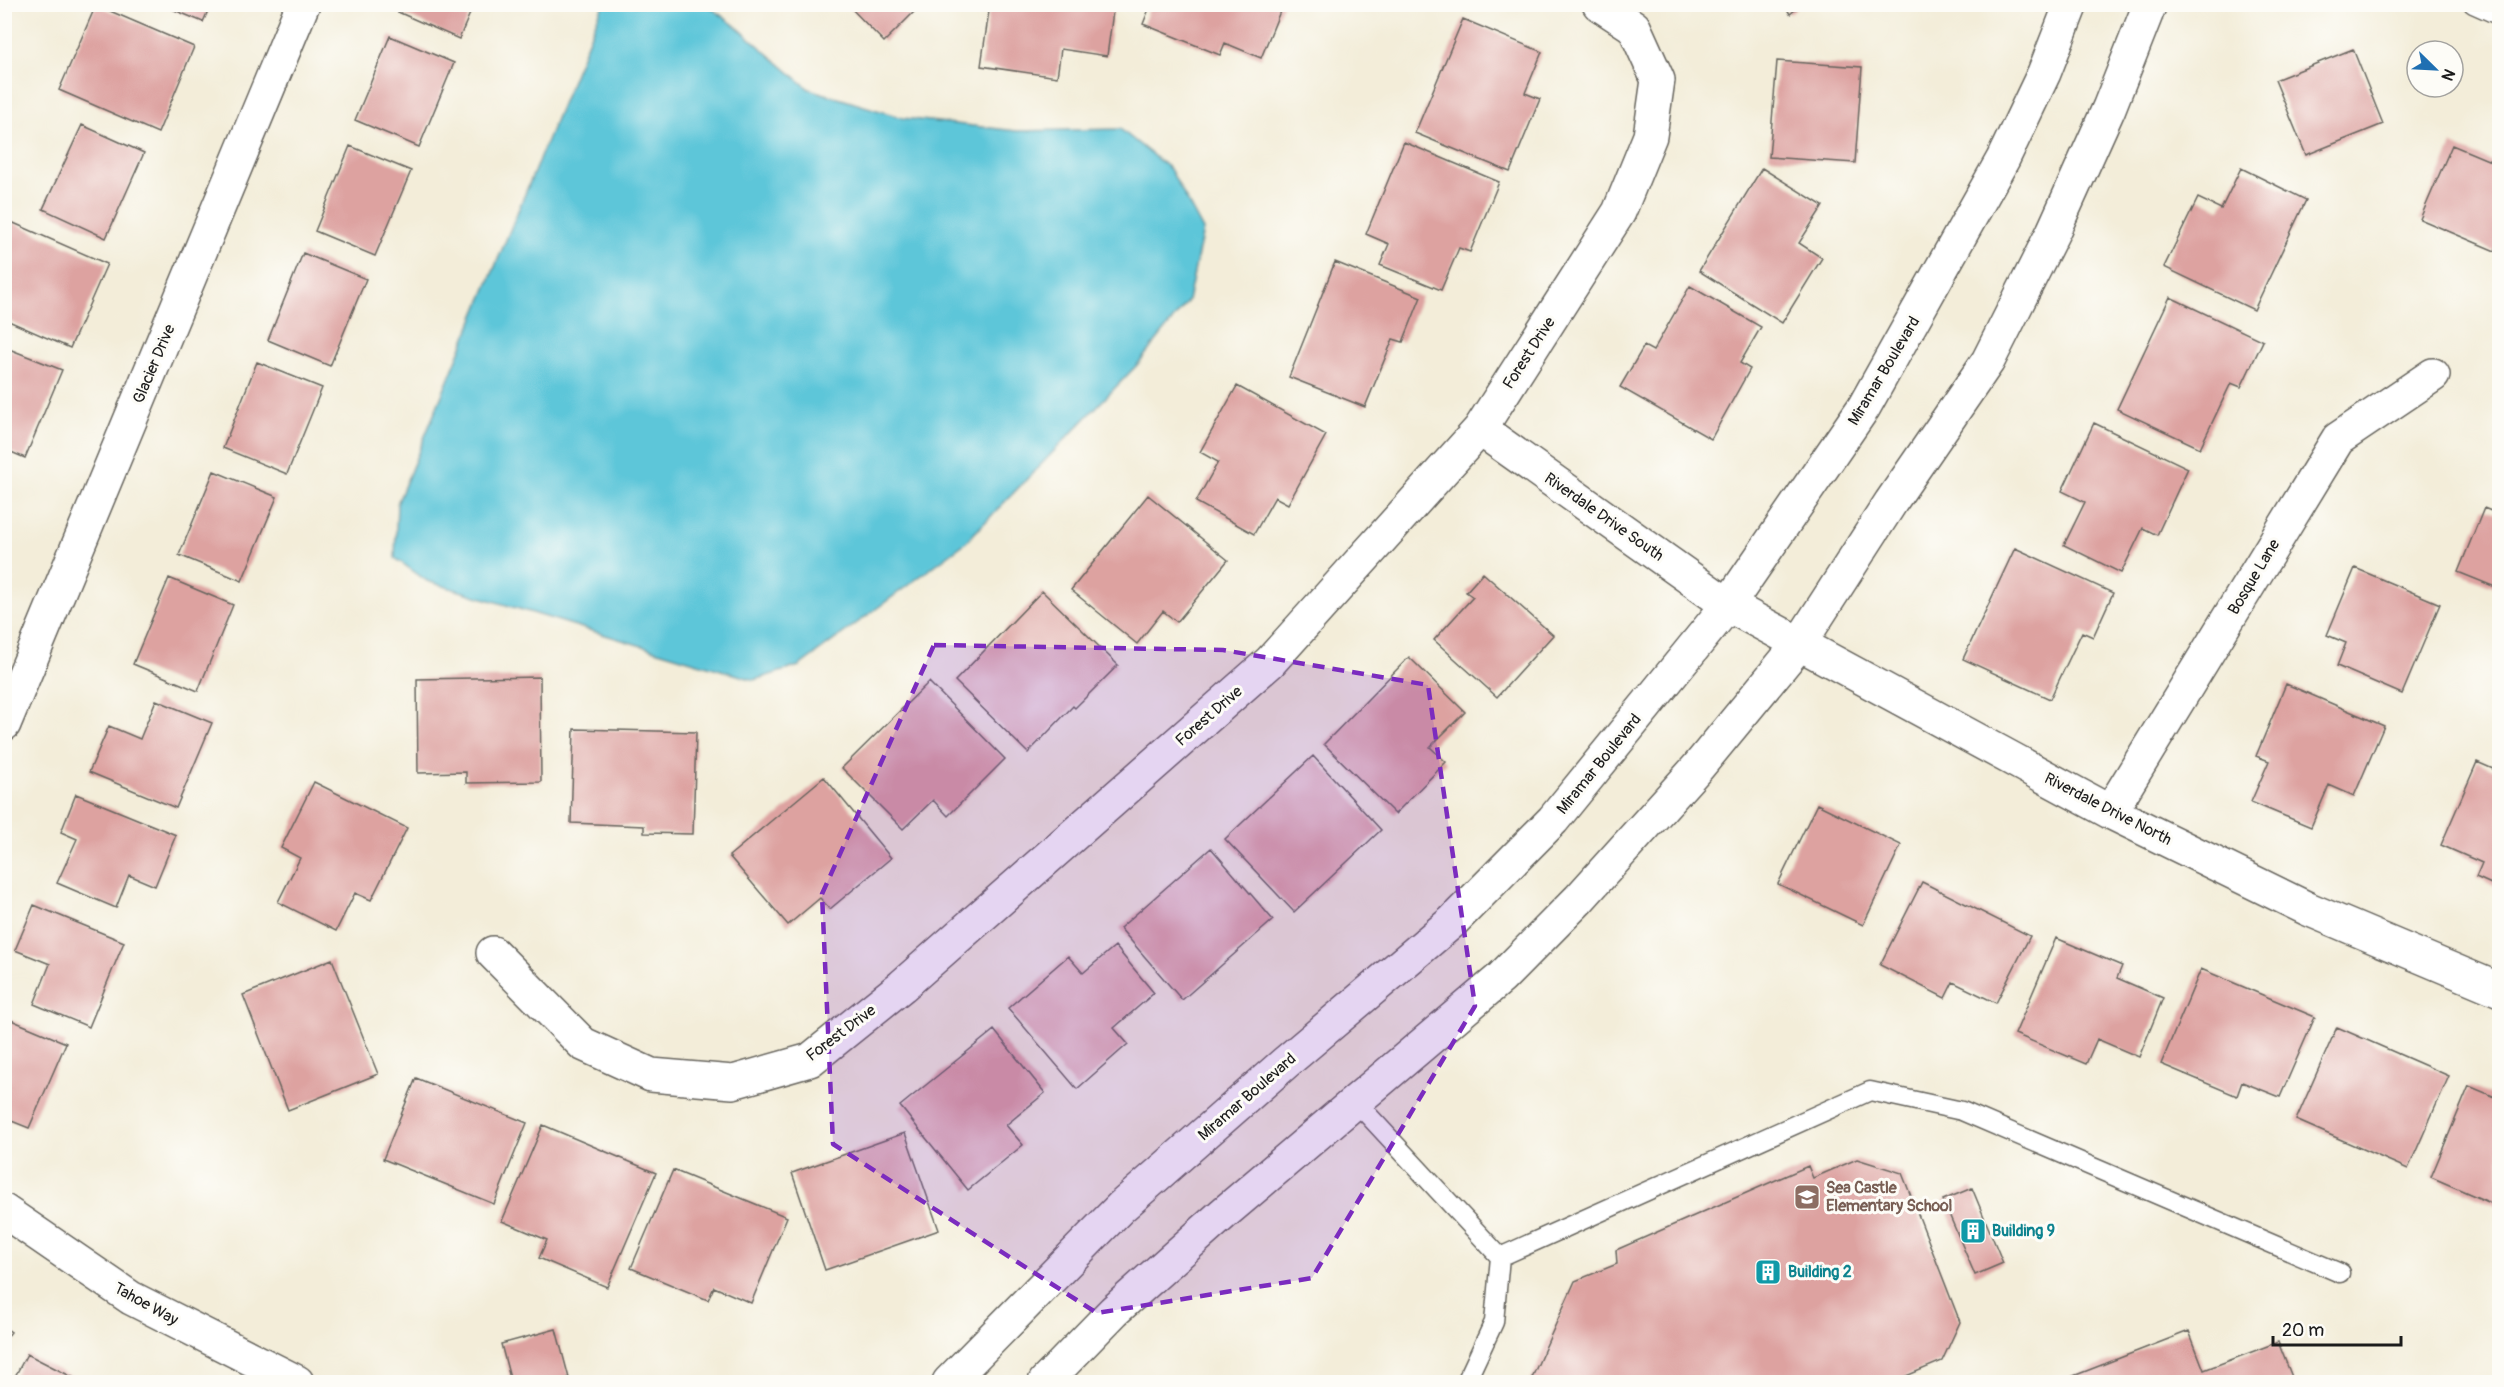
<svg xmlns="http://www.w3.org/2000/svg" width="2504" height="1387" font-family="Pangolin,sans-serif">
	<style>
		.water { fill: #5dc6d9; stroke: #3c717a; stroke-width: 1.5 }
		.building { fill: #dda2a0 }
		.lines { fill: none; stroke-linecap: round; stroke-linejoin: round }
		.service-casing { stroke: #67655e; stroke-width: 21 }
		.minor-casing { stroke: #67655e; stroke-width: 36 }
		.tertiary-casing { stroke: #67655e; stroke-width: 36 }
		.service { stroke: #fff; stroke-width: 18 }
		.minor { stroke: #fff; stroke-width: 33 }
		.tertiary { stroke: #fff; stroke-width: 33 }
		.marked { fill: #7b2cbf; fill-opacity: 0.2; stroke: #7b2cbf; stroke-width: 4.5; stroke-dasharray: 12 8; stroke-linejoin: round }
		.labels { text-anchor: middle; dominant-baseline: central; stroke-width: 6; stroke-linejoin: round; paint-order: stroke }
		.street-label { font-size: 16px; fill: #1c1c1c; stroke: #fdfcf7 }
		.education-label { font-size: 16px; font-weight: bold; fill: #785e54; stroke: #fdfcf7; text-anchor: start }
		.culture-label { font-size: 16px; font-weight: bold; fill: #0d838f; stroke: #fdfcf7; text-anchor: start }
	</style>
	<rect width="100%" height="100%" fill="#fdfcf7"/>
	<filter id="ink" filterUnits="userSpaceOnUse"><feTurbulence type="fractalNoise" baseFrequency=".0167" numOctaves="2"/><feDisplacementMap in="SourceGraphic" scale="12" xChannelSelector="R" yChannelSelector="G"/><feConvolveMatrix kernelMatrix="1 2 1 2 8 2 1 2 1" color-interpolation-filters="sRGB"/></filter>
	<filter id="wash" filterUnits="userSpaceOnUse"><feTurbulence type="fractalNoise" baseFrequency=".008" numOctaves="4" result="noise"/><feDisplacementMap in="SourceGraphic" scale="24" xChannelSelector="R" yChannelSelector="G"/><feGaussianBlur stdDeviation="1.35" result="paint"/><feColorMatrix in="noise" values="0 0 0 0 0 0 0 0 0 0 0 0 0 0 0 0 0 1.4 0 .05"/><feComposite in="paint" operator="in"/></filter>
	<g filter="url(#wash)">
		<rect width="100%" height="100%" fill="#f3edd9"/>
		<path class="water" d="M603,5H707L737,27L809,89L903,118L1017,131L1120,129L1170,169L1203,230L1188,301L1138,364L965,543L799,666L754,680L427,581L395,558L397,504Z"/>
		<g id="blocks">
			<path class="building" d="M160,4H211L203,22Z
				M401,4H474L459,39L398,12Z
				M847,4H922L884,42Z
				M990,4H1114L1107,56L1061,49L1057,77L981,66Z
				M1151,4H1283L1261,58L1225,43L1220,55L1143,24Z
				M1784,4H1802L1790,14Z
				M96,5L194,47L158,133L59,90Z
				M1463,19L1542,52L1525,93L1540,99L1510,172L1415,133Z
				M390,36L454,63L419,147L355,120Z
				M2353,49L2383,124L2306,155L2275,80Z
				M1777,61L1862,67L1855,163L1769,157Z
				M82,125L144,153L106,238L43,209Z
				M1404,142L1499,182L1470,252L1459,248L1441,290L1380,265L1389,244L1366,234Z
				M2452,145L2500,165V241L2495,251L2420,219Z
				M350,146L411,171L375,256L315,231Z
				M1762,168L1823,206L1799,243L1822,258L1782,323L1699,271Z
				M2241,168L2306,200L2254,310L2164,267L2198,198L2221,209Z
				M9,221L107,264L70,348L4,319V232Z
				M303,253L366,279L330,366L268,340Z
				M1335,262L1421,297L1403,342L1393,339L1365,407L1289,377Z
				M1690,286L1761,327L1740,363L1750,369L1711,439L1620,387L1644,346L1653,351Z
				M2170,297L2263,341L2241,387L2231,383L2200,448L2117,409Z
				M4,347L62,370L25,458L4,449Z
				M257,362L322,388L287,474L223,448Z
				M1237,386L1326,435L1288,504L1275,497L1254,534L1196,502L1218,462L1200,452Z
				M2094,423L2188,468L2157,535L2143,528L2121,573L2064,545L2085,502L2062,491Z
				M214,471L277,497L242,581L179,555Z
				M1148,495L1228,560L1177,622L1163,611L1137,644L1071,590Z
				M2500,506V589L2458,572L2484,508L2496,513Z
				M2015,548L2113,593L2093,637L2082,632L2050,699L1963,659Z
				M2355,568L2440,604L2402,694L2337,666L2346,643L2327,635Z
				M1483,573L1553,635L1497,697L1434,640L1473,597L1466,592Z
				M169,578L233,605L198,691L133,664Z
				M1042,591L1118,665L1075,708L1073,706L1028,753L955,681Z
				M1409,657L1465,712L1430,747L1446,762L1395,814L1324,744Z
				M540,677L541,782L466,783V772L418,773L417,679Z
				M929,682L1005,759L948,816L933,800L903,829L842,768Z
				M2286,684L2384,726L2354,796L2329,785L2311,827L2251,802L2269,761L2256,756Z
				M156,700L212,723L176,808L89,772L109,726L140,739Z
				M574,729L696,732L693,834L644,833V826L571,823Z
				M1313,756L1381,830L1294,912L1225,839Z
				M2477,762L2500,772V888L2476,877L2482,863L2441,845Z
				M824,777L891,858L830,909L820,898L788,925L729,856Z
				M314,782L407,828L371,900L355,893L336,931L278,902L300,858L281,848Z
				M76,794L176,835L155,886L129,875L116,908L57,883L77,839L61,832Z
				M1817,804L1901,845L1863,925L1778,884Z
				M1211,848L1273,920L1182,1000L1120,928Z
				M1922,882L2030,936L1996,1003L1953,982L1945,998L1880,965Z
				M34,905L124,942L89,1027L34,1004L50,964L15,950Z
				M2056,938L2122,966L2117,978L2163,998L2139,1057L2097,1039L2086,1064L2015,1034Z
				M1115,946L1154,993L1114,1028L1128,1044L1077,1089L1008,1008L1068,956L1083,973Z
				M332,959L378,1074L288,1110L243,995Z
				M2201,969L2315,1017L2280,1097L2242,1082L2237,1096L2161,1064Z
				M4,1017L66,1043L29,1128L4,1118Z
				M2337,1027L2449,1076L2408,1169L2296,1120Z
				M994,1030L1045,1093L1006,1125L1023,1145L968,1190L900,1106Z
				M416,1078L527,1123L494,1204L383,1159Z
				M2469,1086L2500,1099V1207L2431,1177Z
				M543,1125L656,1173L607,1287L539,1258L547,1240L502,1221Z
				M905,1133L939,1230L825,1270L792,1173Z
				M1857,1159L1902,1173L1960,1322L1942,1361L1892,1382H1530L1575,1281L1617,1264L1616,1250L1808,1166L1813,1178Z
				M673,1170L787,1217L751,1303L714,1287L708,1300L631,1268Z
				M1972,1188L2003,1263L1975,1275L1943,1200Z
				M4,1327L11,1332L4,1341Z
				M556,1329L570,1382H511L501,1344Z
				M2189,1331L2204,1370L2278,1342L2294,1382H2058Z
				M27,1354L82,1382H12Z"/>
		</g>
	</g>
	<g filter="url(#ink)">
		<use href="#blocks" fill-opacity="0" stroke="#67655e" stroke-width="1.5"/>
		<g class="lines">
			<defs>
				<path id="service" d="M2473,4L2500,16
					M1356,1102L1500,1257L1494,1322L1466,1382
					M1500,1257L1870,1091L1962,1111L2340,1273"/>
				<path id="minor" d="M1480,429L1728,605L2110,812L2308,909L2500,990
					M4,724L303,4
					M2110,812L2338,439L2433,375
					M493,953L583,1044L651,1075L733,1082L810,1060L902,986L1270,662L1480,429L1619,212L1650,136L1658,80L1634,27L1599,4
					M4,1211L131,1298L297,1382"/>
				<path id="tertiary" d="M949,1382L1121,1207L1285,1063L1453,921L1553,820L1728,605L1864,407L2003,159L2044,73L2071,4
					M1045,1382L1114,1311L1224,1213L1501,978L1579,899L1698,767L1800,643L1891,502L1988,361L2053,232L2109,108L2150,4"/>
			</defs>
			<use href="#service" class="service-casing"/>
			<use href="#minor" class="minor-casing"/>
			<use href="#tertiary" class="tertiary-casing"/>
			<use href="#service" class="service"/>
			<use href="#minor" class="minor"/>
			<use href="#tertiary" class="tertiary"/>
		</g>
	</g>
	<path class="marked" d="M934,645L1223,650L1428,685L1475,1006L1312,1278L1097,1313L833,1144L822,894Z"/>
	<defs>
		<symbol id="school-square" viewBox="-11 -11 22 22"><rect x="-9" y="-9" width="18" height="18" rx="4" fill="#8d6e63" stroke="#fdfcf7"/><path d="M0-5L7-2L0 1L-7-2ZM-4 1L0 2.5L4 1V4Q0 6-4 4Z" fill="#fff"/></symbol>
		<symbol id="building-square" viewBox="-11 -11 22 22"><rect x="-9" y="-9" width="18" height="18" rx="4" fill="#0f9aa8" stroke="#fdfcf7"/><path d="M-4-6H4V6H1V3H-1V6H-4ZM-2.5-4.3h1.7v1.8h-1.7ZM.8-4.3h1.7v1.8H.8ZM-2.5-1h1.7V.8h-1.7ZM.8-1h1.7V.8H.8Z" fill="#fff"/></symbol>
	</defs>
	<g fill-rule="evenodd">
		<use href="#school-square" x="1792" y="1182" width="30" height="30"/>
		<use href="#building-square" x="1958" y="1216" width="30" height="30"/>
		<use href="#building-square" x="1753" y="1257" width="30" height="30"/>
	</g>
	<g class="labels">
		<g class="street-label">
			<text transform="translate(1529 353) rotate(-57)">Forest Drive</text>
			<text transform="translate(154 364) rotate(-67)">Glacier Drive</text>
			<text transform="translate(1884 371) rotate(-59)">Miramar Boulevard</text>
			<text transform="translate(1604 517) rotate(35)">Riverdale Drive South</text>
			<text transform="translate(2254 577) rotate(-59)">Bosque Lane</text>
			<text transform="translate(1209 716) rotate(-41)">Forest Drive</text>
			<text transform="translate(1599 764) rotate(-51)">Miramar Boulevard</text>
			<text transform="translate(2108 809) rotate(27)">Riverdale Drive North</text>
			<text transform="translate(841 1033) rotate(-37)">Forest Drive</text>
			<text transform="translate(1247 1097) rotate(-41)">Miramar Boulevard</text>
			<text transform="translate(146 1304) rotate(29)">Tahoe Way</text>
		</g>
		<g class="education-label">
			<text x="1826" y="1188">Sea Castle<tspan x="1826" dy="18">Elementary School</tspan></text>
		</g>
		<g class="culture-label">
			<text x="1992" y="1231">Building 9</text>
			<text x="1788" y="1272">Building 2</text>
		</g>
	</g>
	<rect width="2504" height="1387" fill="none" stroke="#fdfcf7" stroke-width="24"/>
	<g transform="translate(2435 69) rotate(114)"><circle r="28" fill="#fdfcf7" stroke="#a3a29f" stroke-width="1.5"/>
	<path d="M0-4.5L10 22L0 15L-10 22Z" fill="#1f6fb2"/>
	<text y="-9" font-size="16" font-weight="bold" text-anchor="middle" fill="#1c1c1c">N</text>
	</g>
	<path d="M2273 1336v9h128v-9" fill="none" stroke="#1c1c1c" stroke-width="3"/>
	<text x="2282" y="1336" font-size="18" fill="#1c1c1c" stroke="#fdfcf7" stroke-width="4.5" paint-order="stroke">20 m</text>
</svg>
